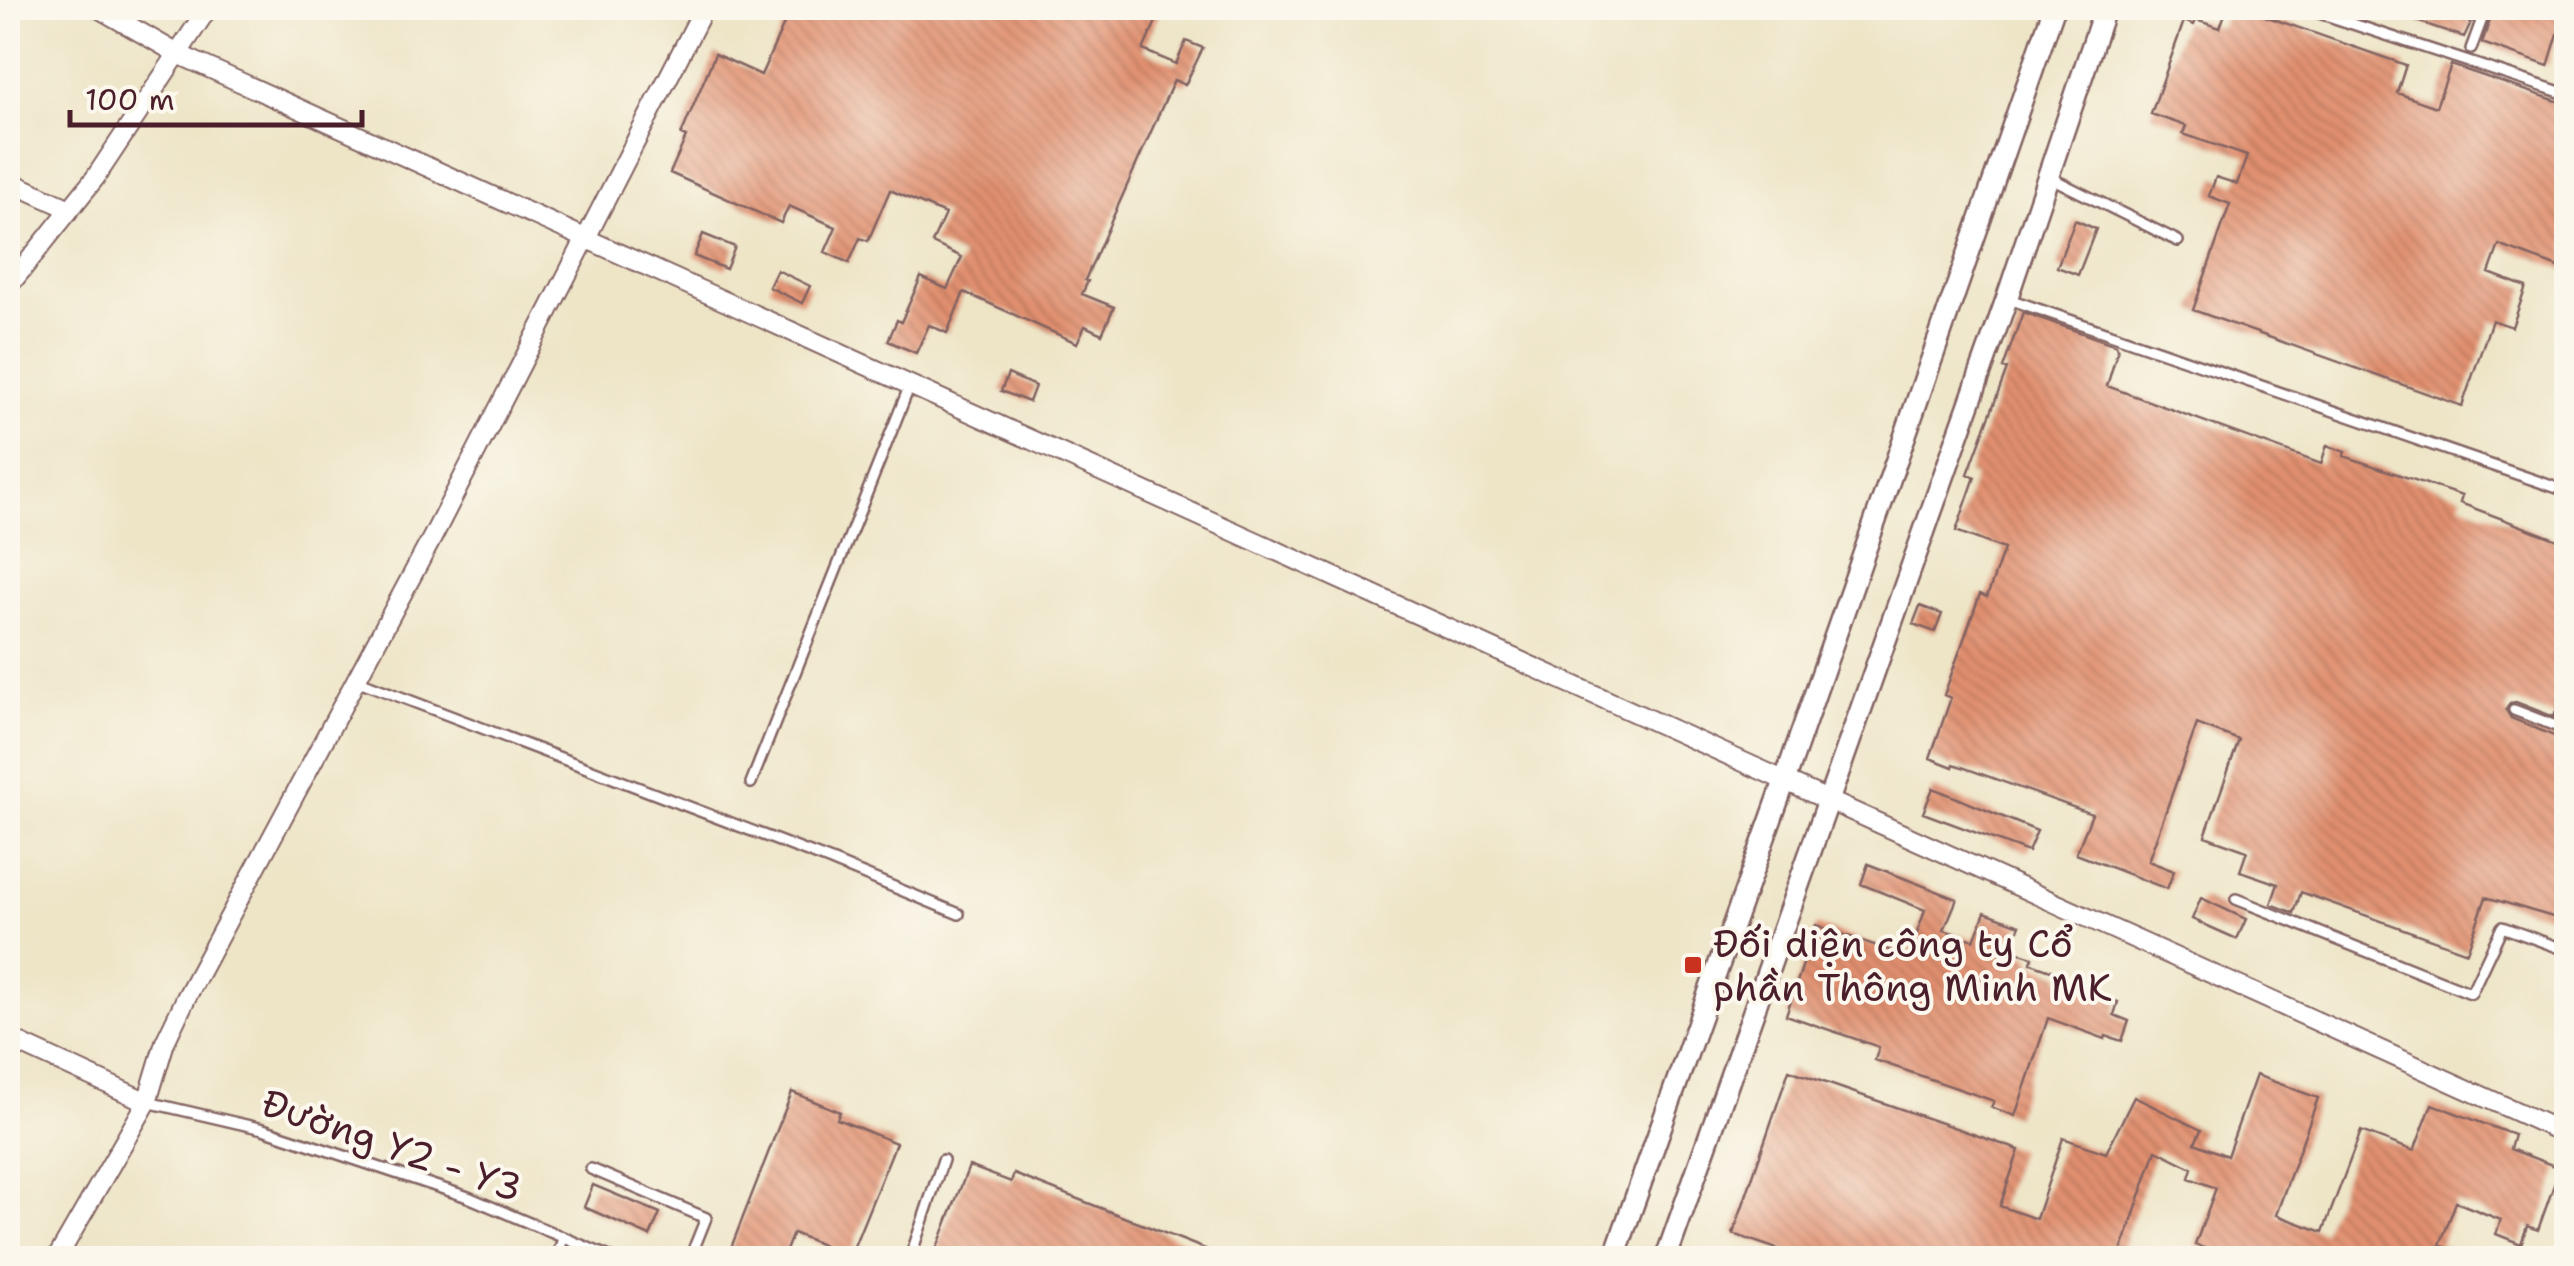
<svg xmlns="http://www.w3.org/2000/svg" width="2574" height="1266" font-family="'Shantell Sans',sans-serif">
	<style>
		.building { fill: url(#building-back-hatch) }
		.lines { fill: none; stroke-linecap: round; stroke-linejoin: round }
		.service-casing { stroke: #836462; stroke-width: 14 }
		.minor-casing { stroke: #836462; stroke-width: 22 }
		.tertiary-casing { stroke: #836462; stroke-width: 25 }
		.service { stroke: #fff; stroke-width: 9 }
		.minor { stroke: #fff; stroke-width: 18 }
		.tertiary { stroke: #fff; stroke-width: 20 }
		.poi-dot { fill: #c8321e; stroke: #fbf7ec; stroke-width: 4 }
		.labels { text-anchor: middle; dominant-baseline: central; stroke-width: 8; stroke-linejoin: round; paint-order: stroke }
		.poi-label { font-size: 38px; fill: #4a1f2b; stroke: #fbf7ec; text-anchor: start }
		.street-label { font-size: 38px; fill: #4a1f2b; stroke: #fbf7ec }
	</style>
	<defs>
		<pattern id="building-back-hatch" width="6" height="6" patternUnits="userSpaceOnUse" patternTransform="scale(2.5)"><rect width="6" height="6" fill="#e1906f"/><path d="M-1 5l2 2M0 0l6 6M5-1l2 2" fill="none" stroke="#b8755b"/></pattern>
	</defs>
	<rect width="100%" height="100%" fill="#fbf7ec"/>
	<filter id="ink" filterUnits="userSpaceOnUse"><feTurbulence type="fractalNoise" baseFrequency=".01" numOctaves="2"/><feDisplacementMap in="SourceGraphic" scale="20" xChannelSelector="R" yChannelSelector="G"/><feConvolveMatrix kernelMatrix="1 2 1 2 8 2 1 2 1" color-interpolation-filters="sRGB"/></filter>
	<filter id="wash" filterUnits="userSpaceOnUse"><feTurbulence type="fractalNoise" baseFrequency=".0048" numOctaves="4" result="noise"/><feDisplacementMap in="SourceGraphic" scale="40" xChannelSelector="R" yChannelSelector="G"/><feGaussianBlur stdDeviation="2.25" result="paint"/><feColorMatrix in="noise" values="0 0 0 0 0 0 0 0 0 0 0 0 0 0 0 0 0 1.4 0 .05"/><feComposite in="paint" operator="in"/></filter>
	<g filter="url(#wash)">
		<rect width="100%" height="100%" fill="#eee5c7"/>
		<g id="blocks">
			<path class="building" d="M791,8H1162L1143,50L1176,64L1186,41L1203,48L1185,85L1174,80L1085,280L1088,281L1082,294L1114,307L1102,334L1085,326L1077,343L964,292L947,333L929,325L916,353L888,341L897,320L901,322L921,277L947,289L962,257L932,243L945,214L890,190L868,241L860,238L849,263L825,252L836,227L789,206L781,223L670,173L686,137L681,135L715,54L761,75Z
				M2227,8H2242L2406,65L2397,93L2436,107L2451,65L2566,104V270L2499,245L2489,273L2526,287L2512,327L2492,320L2462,406L2193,310L2230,204L2209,196L2216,177L2237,184L2247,156L2183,134L2186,126L2151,114L2184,21L2194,25L2196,20L2220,28Z
				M2384,8H2478L2464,37L2384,10Z
				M2494,8H2566L2548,66L2482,43Z
				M2075,220L2096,229L2078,275L2057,267Z
				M703,234L735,247L726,269L694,256Z
				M777,270L810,286L802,303L769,287Z
				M2023,312L2116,345L2118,349L2107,386L2321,464L2327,445L2345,452L2344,456L2462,496L2460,503L2566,543V683L2554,717L2516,702L2510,703L2506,710L2511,718L2566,741V887L2556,918L2486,897L2467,952L2301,892L2294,913L2271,904L2278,884L2240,871L2247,851L2205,836L2239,740L2197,724L2148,861L2174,871L2167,889L2076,854L2092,814L1954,764L1953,767L1930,758L1951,698L1944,695L1980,594L1987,597L2004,549L1956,531L1975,477L1968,474L2007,369L2003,368Z
				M1008,374L1035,386L1029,402L1001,391Z
				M1920,606L1942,614L1935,632L1913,624Z
				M1933,788L2037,831L2028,852L1923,813Z
				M1868,864L1957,899L1944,930L1974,940L1985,912L2020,925L2010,950L2033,957L2031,963L2062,974L2060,980L2118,1002L2114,1015L2129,1021L2122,1041L2106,1036L2105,1039L2048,1018L2015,1116L1991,1107L1994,1101L1875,1060L1879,1047L1786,1015L1816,925L1909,957L1925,910L1861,884Z
				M2201,898L2246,919L2237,939L2192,919Z
				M1789,1070L2019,1150L2000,1206L2036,1219L2063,1138L2106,1153L2134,1097L2201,1130L2195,1143L2227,1156L2256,1075L2318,1098L2276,1215L2323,1232L2361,1131L2414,1151L2432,1104L2514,1135L2510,1149L2560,1168L2538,1230L2527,1226L2521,1244L2496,1234L2501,1220L2456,1202L2440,1245L2471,1258H2232L2195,1245L2216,1188L2189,1178L2192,1168L2156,1150L2119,1258H1804L1733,1234Z
				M792,1092L840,1112L837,1119L896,1143L850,1256L793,1233L783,1258H727Z
				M969,1166L1011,1182L1014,1174L1228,1258H933Z
				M593,1185L660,1213L650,1236L584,1207Z"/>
		</g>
	</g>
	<g filter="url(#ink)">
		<use href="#blocks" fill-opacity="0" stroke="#836462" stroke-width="2.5"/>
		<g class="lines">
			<defs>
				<path id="service" d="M2304,8L2566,94
					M2471,49L2486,8
					M2049,177L2178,241
					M2009,299L2566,491
					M356,680L831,861L959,914
					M2514,710L2566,730
					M751,783L910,385
					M2236,899L2471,993L2502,927L2566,950
					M147,1102L263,1129L468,1197L612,1258
					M591,1169L706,1218L690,1258
					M556,1258L563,1239
					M910,1258L943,1160"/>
				<path id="minor" d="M98,8L178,54L2566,1134
					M8,181L70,209
					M8,287L95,178L208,8
					M8,1038L147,1102
					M57,1258L147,1102L165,1042L186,998L432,538L704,8
					M2565,1258L2566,1255"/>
				<path id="tertiary" d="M1614,1258L1785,780L2054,8
					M1666,1258L2007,298L2105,8"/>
			</defs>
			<use href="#service" class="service-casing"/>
			<use href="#minor" class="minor-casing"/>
			<use href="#tertiary" class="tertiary-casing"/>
			<use href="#service" class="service"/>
			<use href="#minor" class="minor"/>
			<use href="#tertiary" class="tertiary"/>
		</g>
	</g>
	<rect class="poi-dot" x="1683" y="955" width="20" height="20" rx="5"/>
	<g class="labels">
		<g class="poi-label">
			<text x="1713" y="943">Đối diện công ty Cổ<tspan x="1713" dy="44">phần Thông Minh MK</tspan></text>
		</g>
		<g class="street-label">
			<text transform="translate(392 1145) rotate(19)">Đường Y2 - Y3</text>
		</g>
	</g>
	<rect width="2574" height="1266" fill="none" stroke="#fbf7ec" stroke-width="40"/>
	<path d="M70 110v15h292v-15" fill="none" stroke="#4a1f2b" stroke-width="5"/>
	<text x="85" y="110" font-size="30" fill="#4a1f2b" stroke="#fbf7ec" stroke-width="8" paint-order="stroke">100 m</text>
</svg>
